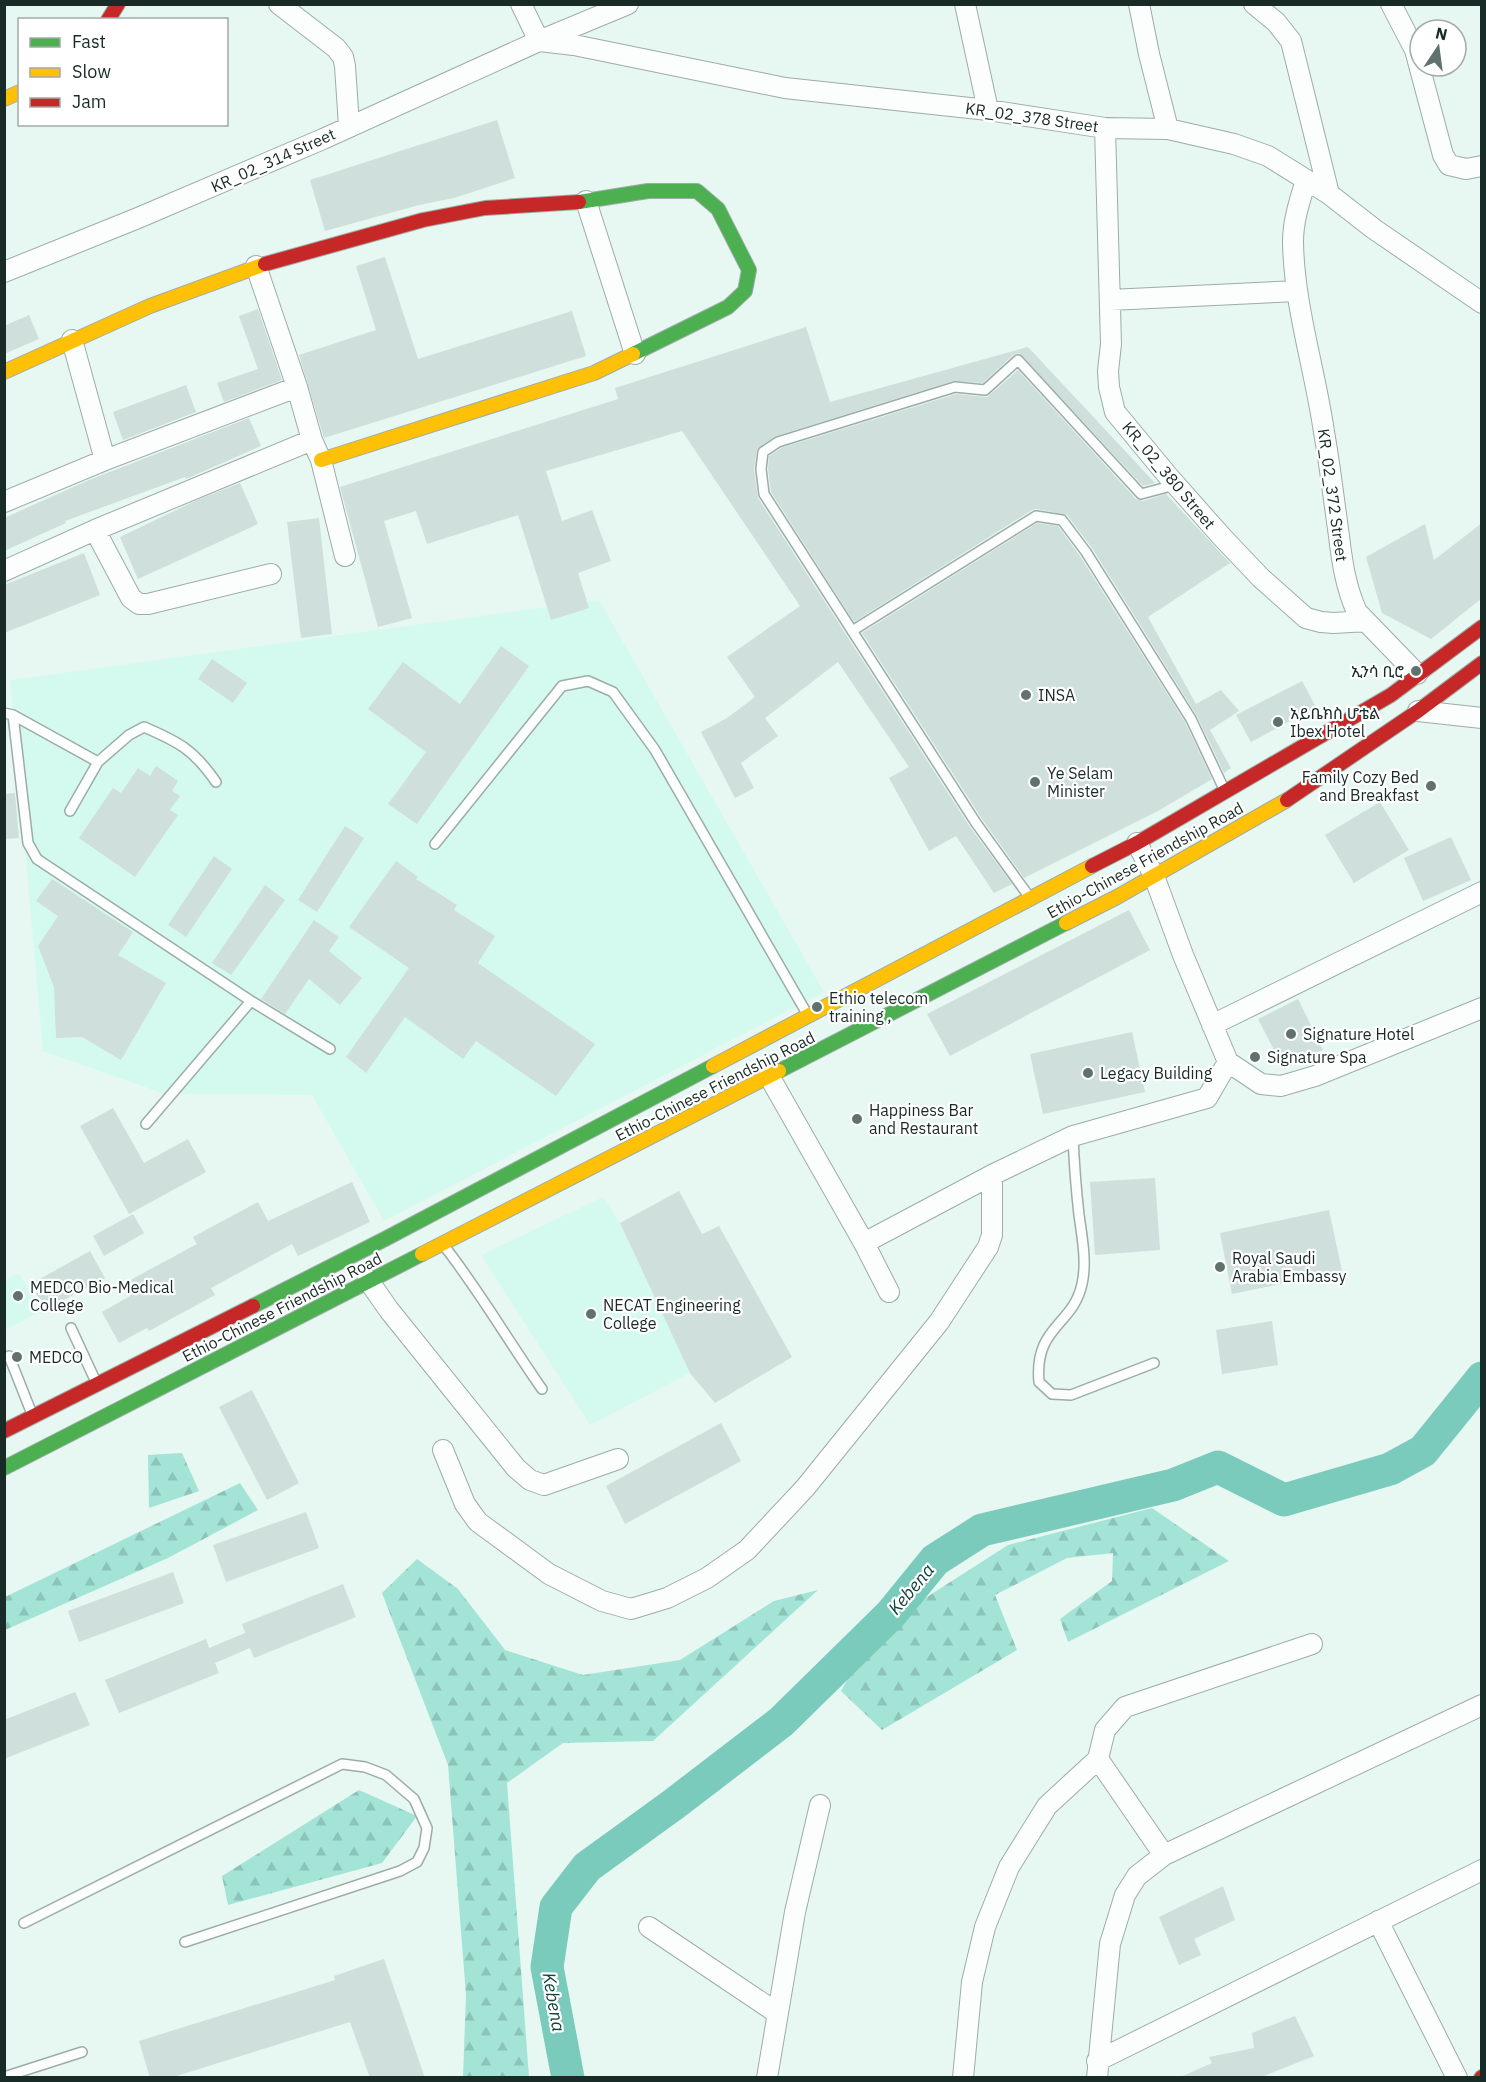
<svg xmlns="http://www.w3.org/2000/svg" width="1486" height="2082" font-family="'IBM Plex Sans','Noto Sans Ethiopic',sans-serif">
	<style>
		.built { fill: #d4faf0 }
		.forest { fill: url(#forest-firs) }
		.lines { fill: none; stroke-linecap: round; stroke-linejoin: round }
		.river { stroke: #7acbbc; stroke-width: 33 }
		.building { fill: #cfdfdb }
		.lane-casing { stroke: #9daca8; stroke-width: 12 }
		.street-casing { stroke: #9daca8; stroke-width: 22 }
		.fast-casing { stroke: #9daca8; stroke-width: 16 }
		.slow-casing { stroke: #9daca8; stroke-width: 16 }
		.jam-casing { stroke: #9daca8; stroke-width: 16 }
		.lane { stroke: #fbfefd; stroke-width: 9 }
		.street { stroke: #fbfefd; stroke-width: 20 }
		.fast { stroke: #4caf50; stroke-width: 14 }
		.slow { stroke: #ffc107; stroke-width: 14 }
		.jam { stroke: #c62828; stroke-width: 14 }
		.poi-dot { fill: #61726e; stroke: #fff; stroke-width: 2 }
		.labels { text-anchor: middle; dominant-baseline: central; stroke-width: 4.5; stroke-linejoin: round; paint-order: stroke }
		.street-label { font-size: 16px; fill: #192b27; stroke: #fff }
		.poi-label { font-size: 16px; fill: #192b27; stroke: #fff; text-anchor: start }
		.water-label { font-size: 18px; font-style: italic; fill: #13433b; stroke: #fff }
	</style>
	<defs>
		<pattern id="forest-firs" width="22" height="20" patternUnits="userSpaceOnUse" patternTransform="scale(1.5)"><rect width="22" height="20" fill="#a3e4d7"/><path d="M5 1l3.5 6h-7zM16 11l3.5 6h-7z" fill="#8cc4b9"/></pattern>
	</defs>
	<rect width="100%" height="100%" fill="#e7f7f2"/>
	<path class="built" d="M599,600L824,992L384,1221L312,1095L165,1094L43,1051L10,680Z
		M603,1197L620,1223L690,1373L590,1425L481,1255Z
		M19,1273L40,1312L5,1330V1280Z"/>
	<path class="forest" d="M182,1453L199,1491L149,1508L148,1455Z
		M240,1483L258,1510L168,1558L5,1630V1597Z
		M1152,1508L1229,1561L1068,1642L1060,1619L1112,1581L1113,1553L1067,1558L995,1595L1017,1650L882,1730L841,1691L874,1631L1008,1545Z
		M417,1559L458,1589L505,1650L583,1675L680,1660L774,1601L818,1590L653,1741L563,1743L507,1783L529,2077H463L466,1995L448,1765L382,1593Z
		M359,1790L417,1816L382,1863L228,1905L222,1876Z"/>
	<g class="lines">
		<path class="river" d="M568,2078L547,1967L556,1907L587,1867L674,1804L781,1722L891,1614L935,1560L982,1530L1173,1485L1218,1467L1284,1500L1390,1469L1423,1451L1482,1378"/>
	</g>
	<path class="building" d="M497,120L515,178L454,198L419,205L325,231L310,180Z
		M385,257L418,359L572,311L586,356L324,438L299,355L376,330L356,266Z
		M258,309L282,380L224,402L217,383L258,369L239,316Z
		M29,315L39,339L4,354V326Z
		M806,327L830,402L1028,347L1155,483L1143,486L1019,353L1013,355L983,383L953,381L776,436L757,449L754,470L758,498L970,827L1012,884L994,893L956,836L929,851L889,778L909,767L838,662L765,718L778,736L741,763L754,788L735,798L701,732L727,718L755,697L727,657L800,606L682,431L546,471L562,521L592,510L611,561L578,573L589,608L551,620L518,515L427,544L416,511L384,521L412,618L378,627L340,487L618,399L615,388Z
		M1018,370L1136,499L1143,501L1166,494L1230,563L1148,617L1196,704L1221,690L1239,711L1210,730L1231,768L1224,773L1197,716L1092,548L1067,515L1037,509L1032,510L854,622L771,492L768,469L769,456L781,448L956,394L987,397Z
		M186,385L196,412L123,440L113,412Z
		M249,418L261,446L186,479L185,477L65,521L66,523L4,551V518L89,480Z
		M240,483L258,524L138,579L120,537L195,501Z
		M319,518L332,634L301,638L287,522Z
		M1037,523L1058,526L1080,556L1185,722L1212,779L1158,811L1024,878L982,819L862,633Z
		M1482,523V598L1431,639L1382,613L1366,557L1425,524L1434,560Z
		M84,553L100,595L4,633V585Z
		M501,646L529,666L417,824L388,804L426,752L368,709L403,662L460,704Z
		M212,659L247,683L233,703L198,679Z
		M1302,681L1316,707L1251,742L1236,715Z
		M156,766L178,781L172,791L180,796L170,810L178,815L135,877L79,838L113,788L121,793L138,768L150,776Z
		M15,793L19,838L4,839V794Z
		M1380,802L1409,850L1354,883L1325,835Z
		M345,826L364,838L317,912L298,900Z
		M1451,837L1471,880L1423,901L1404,858Z
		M214,856L232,869L186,937L168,925Z
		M396,861L418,877L416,879L457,905L454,910L495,936L478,963L595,1044L556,1096L476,1041L463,1059L405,1017L366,1073L346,1057L409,968L349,927Z
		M52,879L133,932L118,955L166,983L121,1060L82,1037L56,1038L54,987L38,946L58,916L36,901Z
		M265,885L285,900L231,975L212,963Z
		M1129,910L1150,950L950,1056L927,1014Z
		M314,920L339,937L329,951L362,978L340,1005L309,979L285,1014L261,999Z
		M1298,999L1323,1050L1284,1069L1258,1019Z
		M1132,1032L1145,1092L1043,1114L1030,1054Z
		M113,1108L144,1163L188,1139L206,1172L129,1214L80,1126Z
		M1155,1178L1160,1250L1095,1255L1090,1182Z
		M352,1182L370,1222L298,1256L292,1244L211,1288L215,1295L149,1331L147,1328L119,1343L102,1312L130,1296L123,1284L197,1244L193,1237L258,1202L268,1221Z
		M679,1191L702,1234L719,1226L792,1357L715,1403L690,1373L620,1223Z
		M1329,1210L1342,1271L1232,1294L1220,1233Z
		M133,1214L144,1233L104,1256L93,1236Z
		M90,1251L105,1278L45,1310L31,1284Z
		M1272,1321L1278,1365L1222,1374L1216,1330Z
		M252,1390L299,1483L267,1500L219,1407Z
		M721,1423L741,1461L625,1524L606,1486Z
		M306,1512L319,1548L226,1582L213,1545Z
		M173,1572L184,1603L79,1642L68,1611Z
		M343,1584L356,1617L254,1658L250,1648L215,1663L219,1673L119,1713L105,1680L206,1639L209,1648L245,1633L242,1624Z
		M75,1692L90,1725L4,1759V1720Z
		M1223,1886L1235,1920L1194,1939L1201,1955L1179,1965L1159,1917Z
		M384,1959L425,2078H370L350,2022L170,2078H150L139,2041L335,1980L334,1976Z
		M1295,2016L1314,2056L1259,2078H1178L1212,2063L1209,2057L1254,2048L1252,2033Z"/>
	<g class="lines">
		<defs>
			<path id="lane" d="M852,631L1036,516L1062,520L1086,552L1191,719L1223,787
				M4,713L13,715L98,762L70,811
				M13,715L28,843L37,859L251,1001L330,1049
				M98,762L129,735L144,727C179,742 194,750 216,782
				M435,844L562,686L588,681L613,692L655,750L806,1012
				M1028,895L976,823L764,494L761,469L763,452L778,442L955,387L985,390L1018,360L1141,494L1175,485
				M146,1124L251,1001
				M1073,1136C1074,1162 1076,1188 1079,1215C1082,1237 1087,1262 1082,1284C1073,1326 1034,1326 1039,1382L1052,1394L1071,1395L1154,1363
				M445,1247C480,1292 509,1342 542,1389
				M71,1328L96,1382
				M9,1356L32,1414
				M24,1923L342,1764L365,1767L386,1775L414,1799L427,1828L424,1848L417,1862L400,1871L185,1942
				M4,2077L82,2052"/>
			<path id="street" d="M279,4L336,48L343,57L345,66L349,126
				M521,4L539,41
				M965,4L988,110
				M1139,4L1149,54L1168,129
				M1254,4L1276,22L1291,41L1329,194
				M1391,4L1415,50L1443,155L1449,165L1466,169L1482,166
				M539,41L574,45L785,88L988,110L1105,128L1168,129L1234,144L1268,156L1329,194L1374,229L1482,303
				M1105,128L1111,344L1108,371L1109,387L1115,412L1168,476L1222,537L1261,578L1306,618L1321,622L1334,623L1366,621
				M1306,180C1300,200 1293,220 1293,242C1294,306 1315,369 1324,432C1330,466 1334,501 1339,536C1342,562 1346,588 1357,612L1417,674
				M586,201L635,354
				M256,266L297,387L312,440L321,460L345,556
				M4,272L138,218L323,139L539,41L628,4
				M1110,300L1297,291
				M72,340L105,460
				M4,502L105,460L297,387
				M95,530L131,598L139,604H148L271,574
				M4,571L95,530L312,440
				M1418,711L1482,718
				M1137,843L1154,876L1183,955L1228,1062L1261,1084L1281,1086L1315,1076L1482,1008
				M1212,1025L1482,892
				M769,1076L864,1243L889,1292
				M864,1243L992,1175L1073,1136L1207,1098L1228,1062
				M368,1280L389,1310L516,1468L530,1480L544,1485L618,1459
				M443,1450L465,1504L478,1522L549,1574L602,1601L631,1609L667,1598L707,1578L747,1550L805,1488L939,1322L988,1247L992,1235V1175
				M1098,1759L1105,1730L1125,1707L1312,1644
				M1378,1921L1457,2078
				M649,1927L777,2013
				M1097,2061L1482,1870
				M767,2078L795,1912L820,1805
				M963,2078L972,1982L985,1927L1009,1867L1047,1806L1098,1759L1164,1855
				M1097,2078L1110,1944L1125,1895L1137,1876L1164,1855L1482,1705"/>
			<path id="fast" d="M579,202L648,191H697L718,209L749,270L745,291L728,307L633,354
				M779,1071L1066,923
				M253,1306L385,1239L713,1066
				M4,1468L422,1254"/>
			<path id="slow" d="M4,99L20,92
				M4,372L150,306L265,264
				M321,460L594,373L633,354
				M1066,923L1117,897L1287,800
				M713,1066L1092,866
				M422,1254L779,1071"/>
			<path id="jam" d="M108,20L118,4
				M265,264L423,220L485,208L579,202
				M1287,800L1418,711L1482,663
				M1092,866L1137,843L1391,695L1482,627
				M4,1431L253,1306
				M1481,2078L1482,2077"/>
		</defs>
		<use href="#lane" class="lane-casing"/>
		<use href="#street" class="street-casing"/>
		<use href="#fast" class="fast-casing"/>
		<use href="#slow" class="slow-casing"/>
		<use href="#jam" class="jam-casing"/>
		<use href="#lane" class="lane"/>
		<use href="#street" class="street"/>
		<use href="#fast" class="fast"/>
		<use href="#slow" class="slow"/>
		<use href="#jam" class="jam"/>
	</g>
	<g class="poi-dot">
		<circle cx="1416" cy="671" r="6"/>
		<circle cx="1026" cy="695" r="6"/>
		<circle cx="1278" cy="722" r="6"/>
		<circle cx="1035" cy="782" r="6"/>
		<circle cx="1431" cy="786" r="6"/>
		<circle cx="817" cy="1007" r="6"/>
		<circle cx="1291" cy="1034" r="6"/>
		<circle cx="1255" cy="1057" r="6"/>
		<circle cx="1088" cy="1073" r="6"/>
		<circle cx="857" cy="1119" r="6"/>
		<circle cx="1220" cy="1267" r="6"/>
		<circle cx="18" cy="1296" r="6"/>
		<circle cx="591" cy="1314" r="6"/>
		<circle cx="17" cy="1357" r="6"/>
	</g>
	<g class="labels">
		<g class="street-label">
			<text transform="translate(1032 117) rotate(8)">KR_02_378 Street</text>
			<text transform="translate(273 160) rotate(-24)">KR_02_314 Street</text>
			<text transform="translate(1169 475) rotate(50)">KR_02_380 Street</text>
			<text transform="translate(1333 495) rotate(82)">KR_02_372 Street</text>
			<text transform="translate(1145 860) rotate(-29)">Ethio-Chinese Friendship Road</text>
			<text transform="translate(715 1086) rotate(-27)">Ethio-Chinese Friendship Road</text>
			<text transform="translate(282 1307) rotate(-27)">Ethio-Chinese Friendship Road</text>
		</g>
		<g class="poi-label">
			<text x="1404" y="671" text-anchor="end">ኢንሳ ቢሮ</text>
			<text x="1038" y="695">INSA</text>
			<text x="1290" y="713">አይቤክስ ሆቴል<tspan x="1290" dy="18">Ibex Hotel</tspan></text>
			<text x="1047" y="773">Ye Selam<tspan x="1047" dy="18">Minister</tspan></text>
			<text x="1419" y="777" text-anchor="end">Family Cozy Bed<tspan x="1419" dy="18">and Breakfast</tspan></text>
			<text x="829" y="998">Ethio telecom<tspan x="829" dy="18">training ,</tspan></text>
			<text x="1303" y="1034">Signature Hotel</text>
			<text x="1267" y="1057">Signature Spa</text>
			<text x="1100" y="1073">Legacy Building</text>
			<text x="869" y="1110">Happiness Bar<tspan x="869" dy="18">and Restaurant</tspan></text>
			<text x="1232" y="1258">Royal Saudi<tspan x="1232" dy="18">Arabia Embassy</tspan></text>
			<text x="30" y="1287">MEDCO Bio-Medical<tspan x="30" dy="18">College</tspan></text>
			<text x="603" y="1305">NECAT Engineering<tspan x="603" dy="18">College</tspan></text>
			<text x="29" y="1357">MEDCO</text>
		</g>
		<g class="water-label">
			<text transform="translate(911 1589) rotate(-50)">Kebena</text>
			<text transform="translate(554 2002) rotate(80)">Kebena</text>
		</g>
	</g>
	<rect width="1486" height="2082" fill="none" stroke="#192b27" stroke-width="12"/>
	<rect x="18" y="18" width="210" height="108" fill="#ffffff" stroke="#a3aaa9" stroke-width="1.5"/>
	<rect x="30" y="38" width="30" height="9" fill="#4caf50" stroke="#a3aaa9" stroke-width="1.5"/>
	<text x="72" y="48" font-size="18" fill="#192b27">Fast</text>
	<rect x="30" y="68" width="30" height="9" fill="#ffc107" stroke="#a3aaa9" stroke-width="1.5"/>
	<text x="72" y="78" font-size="18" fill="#192b27">Slow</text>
	<rect x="30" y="98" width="30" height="9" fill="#c62828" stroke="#a3aaa9" stroke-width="1.5"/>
	<text x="72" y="108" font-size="18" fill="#192b27">Jam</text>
	<g transform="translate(1438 48) rotate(13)"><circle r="28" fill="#ffffff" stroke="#a3aaa9" stroke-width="1.5"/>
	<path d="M0-4.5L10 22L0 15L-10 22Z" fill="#61726e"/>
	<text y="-9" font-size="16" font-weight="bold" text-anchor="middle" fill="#192b27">N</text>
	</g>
</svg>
